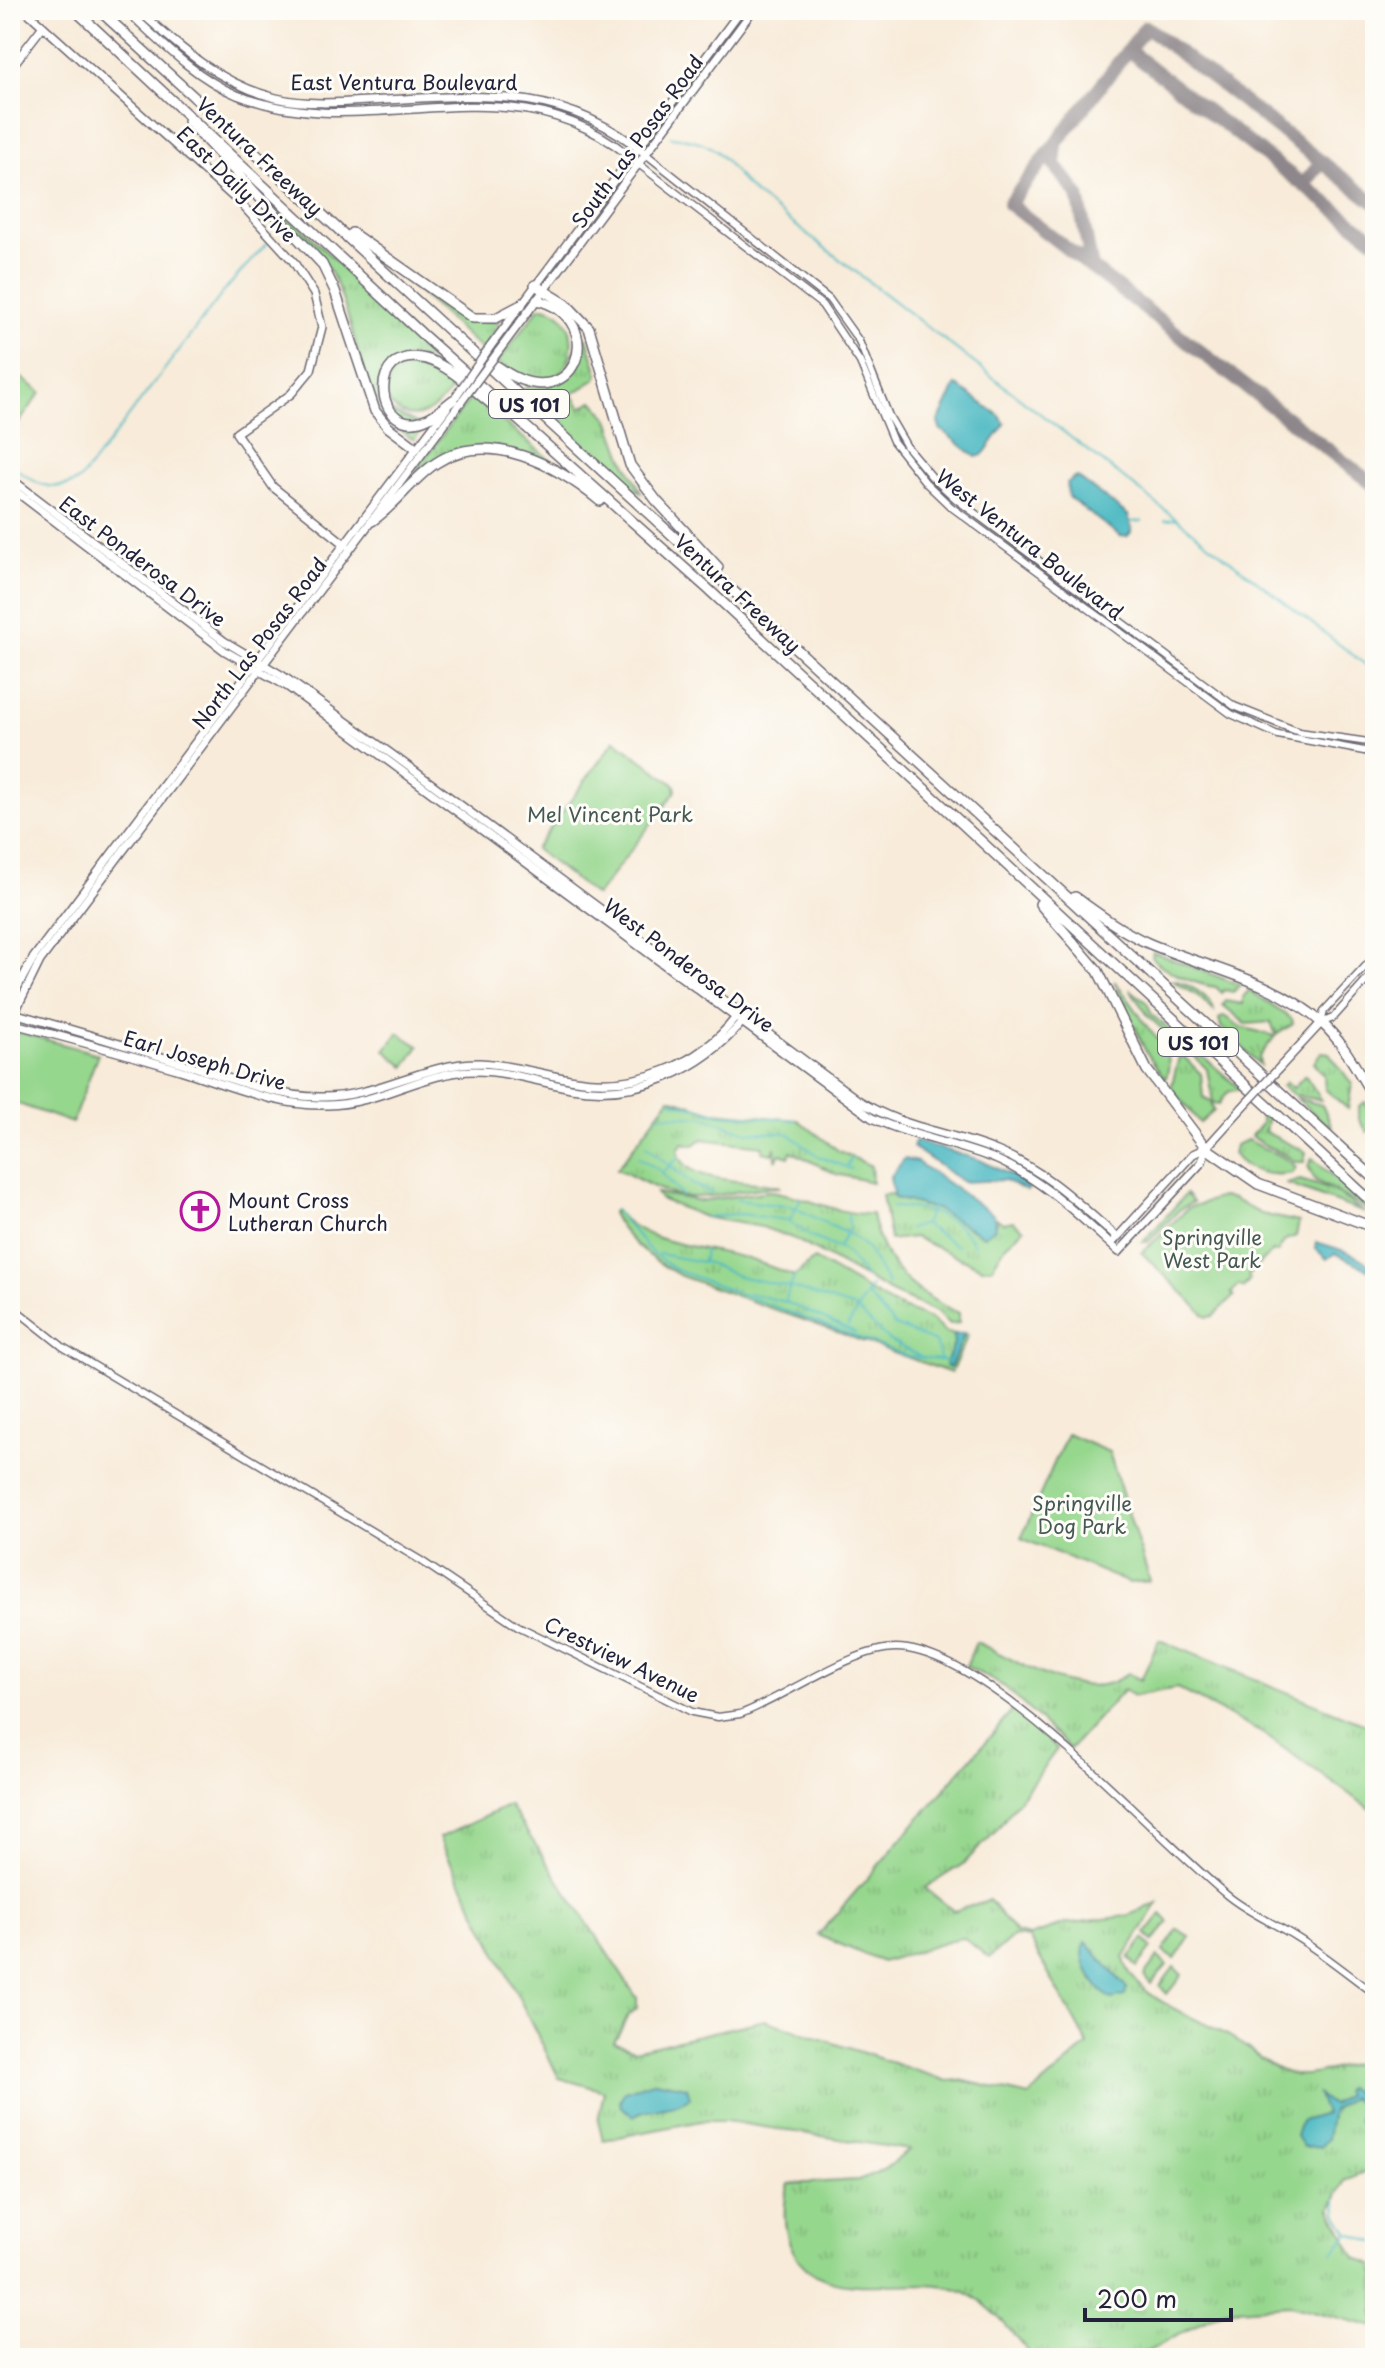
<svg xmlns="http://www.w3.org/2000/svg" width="1385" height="2368" font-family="'Playpen Sans',sans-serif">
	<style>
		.grass { fill: url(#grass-tufts); stroke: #5c7c64; stroke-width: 2 }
		.green { fill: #96d78e; stroke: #5c7c64; stroke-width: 2 }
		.water { fill: #4bb9c2; stroke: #366e7e; stroke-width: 2 }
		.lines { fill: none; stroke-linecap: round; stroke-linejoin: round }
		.stream { stroke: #4bb9c2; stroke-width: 2 }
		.taxiway { stroke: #8d868a; stroke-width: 14 }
		.tertiary-casing { stroke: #6d6872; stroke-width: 9 }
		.secondary-casing { stroke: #6d6872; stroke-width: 10 }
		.motorway-casing { stroke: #6d6872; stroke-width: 12 }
		.tertiary { stroke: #fff; stroke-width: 6 }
		.secondary { stroke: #fff; stroke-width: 7 }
		.motorway { stroke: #fff; stroke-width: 9 }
		.secondary-bridge-casing { stroke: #6d6872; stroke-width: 10; stroke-linecap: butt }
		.secondary-bridge { stroke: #fff; stroke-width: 7 }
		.labels { text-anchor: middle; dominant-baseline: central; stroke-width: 6; stroke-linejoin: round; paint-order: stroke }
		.shield { fill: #fdfcf7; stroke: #646373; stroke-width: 2 }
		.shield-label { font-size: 18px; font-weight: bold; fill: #22223b }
		.street-label { font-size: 20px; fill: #22223b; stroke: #fdfcf7 }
		.park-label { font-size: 20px; fill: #455854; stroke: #fdfcf7 }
		.poi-label { font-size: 20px; fill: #22223b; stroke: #fdfcf7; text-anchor: start }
	</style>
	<defs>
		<pattern id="grass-tufts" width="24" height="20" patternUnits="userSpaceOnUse" patternTransform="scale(2)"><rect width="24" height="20" fill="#96d78e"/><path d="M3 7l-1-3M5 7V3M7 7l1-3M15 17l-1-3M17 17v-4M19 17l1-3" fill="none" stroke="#81b87b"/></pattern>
	</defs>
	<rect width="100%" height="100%" fill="#fdfcf7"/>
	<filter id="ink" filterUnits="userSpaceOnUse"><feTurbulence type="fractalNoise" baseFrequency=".0125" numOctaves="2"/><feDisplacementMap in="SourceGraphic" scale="16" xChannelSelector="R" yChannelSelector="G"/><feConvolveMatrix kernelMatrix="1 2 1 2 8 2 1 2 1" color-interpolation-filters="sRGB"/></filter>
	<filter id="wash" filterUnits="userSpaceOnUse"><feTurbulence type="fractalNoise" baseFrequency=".006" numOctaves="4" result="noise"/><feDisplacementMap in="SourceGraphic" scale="32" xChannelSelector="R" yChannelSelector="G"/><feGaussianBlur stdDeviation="1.8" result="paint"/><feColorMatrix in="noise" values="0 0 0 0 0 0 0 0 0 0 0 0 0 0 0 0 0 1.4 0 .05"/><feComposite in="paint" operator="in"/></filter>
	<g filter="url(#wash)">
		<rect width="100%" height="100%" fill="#f8ebd9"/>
		<path class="grass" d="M265,193L438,358L436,361L411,356C389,371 370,381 385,409L424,427L414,440C358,408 360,332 334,279C321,251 283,218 261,195Z
			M411,278L467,318L500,323L482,350L410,284L408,280Z
			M540,307C587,308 580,392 529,381C519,379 506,368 497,363Z
			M580,338H587L598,374L596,379L572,394L581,408L593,401L609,419L623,457L641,492L626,483L523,392L526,387H546L565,378Z
			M414,362L429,365L456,384C438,408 415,431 389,403L386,385L394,370Z
			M472,396L549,459V463L480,446L416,470Z
			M1153,952L1240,985V986L1233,992L1224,990L1222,993L1216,987C1198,985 1163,972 1151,956Z
			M1171,980C1185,981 1212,997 1214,1011L1198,996Z
			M1114,981C1125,994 1134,1006 1144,1022C1157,1043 1177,1051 1165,1080L1145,1050Z
			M1130,989L1147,1003L1152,1015L1188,1044L1180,1045L1149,1017Z
			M1249,990L1292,1019L1293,1024L1276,1035L1271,1022L1246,1024L1223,1005L1226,1001L1243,1004V997Z
			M1224,1016L1241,1027L1275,1036L1259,1057L1260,1065L1221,1027L1219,1019Z
			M1197,1051L1240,1089V1090C1225,1089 1225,1097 1219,1104L1213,1103L1207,1069L1192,1054Z
			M1321,1052L1329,1053L1352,1084L1348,1109L1325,1089L1324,1075L1314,1063Z
			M1180,1053L1201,1074L1203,1098L1211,1102L1214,1111L1200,1123L1171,1088Z
			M1305,1075L1321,1099V1100L1294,1095L1282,1086L1286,1082L1293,1088Z
			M670,1098L714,1112L798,1120L839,1151L871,1166L872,1182L836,1174L791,1151L789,1157L780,1154L776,1160L775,1147L773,1154L762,1152L763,1146L702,1139L694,1145L683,1143L678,1149C681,1186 754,1179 781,1187C746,1186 712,1201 681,1196C659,1192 638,1178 617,1169Z
			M1296,1098L1322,1105L1332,1126L1326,1124Z
			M1365,1102L1375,1116L1374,1138L1373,1129L1367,1132L1359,1119V1107Z
			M1261,1108L1268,1115L1265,1132L1306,1152L1304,1162H1295C1281,1149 1265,1149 1251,1136L1261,1124Z
			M1248,1140C1265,1152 1278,1150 1296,1167L1292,1173C1271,1177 1247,1173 1233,1154L1235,1145Z
			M1312,1158L1369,1208L1368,1210L1315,1180L1308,1166Z
			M1300,1180L1332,1190L1365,1213L1287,1184Z
			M770,1191C806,1195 834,1215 872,1214C881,1265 913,1293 959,1313V1323L949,1324L935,1311L893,1293L795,1239L762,1227L704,1217L660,1199L656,1193L700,1201Z
			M891,1194L936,1209L984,1236L997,1222L995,1217L1003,1223L1013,1221L1024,1229L1006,1245L992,1267L982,1268L914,1237L890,1240L882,1195Z
			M1186,1194L1193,1202L1180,1209L1148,1242H1143Z
			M615,1210C643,1245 701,1246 741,1257C759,1262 777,1269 794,1276L814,1259L890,1303L930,1319L946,1333L968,1335L951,1373L681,1276C655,1262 625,1241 612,1213Z
			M1159,1640L1375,1728V1812L1262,1733L1177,1688L1133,1696L1124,1690L1070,1749L1005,1687L966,1666L976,1642C1017,1660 1087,1709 1127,1673L1141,1680Z
			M1014,1709L1057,1749L995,1832L963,1864L925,1888L954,1911L989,1900L1016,1933L1030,1936L1065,1924L1127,1916L1158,1903L1124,1958C1131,1998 1200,2019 1231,2037C1251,2049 1271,2071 1294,2075C1313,2077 1337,2067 1355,2063L1375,2078V2167L1345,2180L1331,2209L1356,2258L1375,2266V2327L1290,2305L1224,2310L1136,2358H1034C1012,2334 989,2299 957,2289C905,2272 816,2311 790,2244C783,2227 783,2201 789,2184L858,2180L883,2170L910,2150L726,2121H701L603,2140L598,2121L604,2091L559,2078L439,1838L509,1805L637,1998V2008L628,2016L614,2042L634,2050L765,2020L947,2081L961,2080L1029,2096L1088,2045L1029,1938L1014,1936L989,1958L963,1937L882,1962L818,1935Z"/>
		<path class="green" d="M12,371L41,392L15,428L10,424Z
			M615,740L675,785L676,791L596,896L535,849Z
			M18,1032L98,1054L72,1123L10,1101V1040Z
			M398,1033L419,1046L405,1067L385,1050Z
			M1221,1197L1233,1199L1261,1214L1299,1222L1296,1236L1285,1240L1277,1253L1273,1251L1248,1276L1250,1280L1243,1288L1239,1285L1231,1293L1234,1296L1213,1316L1207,1317L1142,1253L1188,1208Z
			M1067,1434L1109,1452L1150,1581L1129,1583L1021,1538Z
			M1161,1914L1169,1922L1153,1941L1146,1933Z
			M1178,1929L1190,1937L1175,1959L1163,1951Z
			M1144,1939L1152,1948L1137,1967L1129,1958Z
			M1158,1957L1167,1965L1151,1984L1144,1976Z
			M1174,1967L1182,1975L1167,1994L1160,1986Z"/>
		<path class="water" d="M956,385L1000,416L1005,424L983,455L976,457L940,429L938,422Z
			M1077,477L1128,515L1132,531L1127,537L1120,536L1068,497L1067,483Z
			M915,1141L980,1160L1031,1185L1027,1191L1004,1180L963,1182L913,1147Z
			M904,1159L917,1162L994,1215L995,1228L984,1236L936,1209L894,1198L890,1178Z
			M1316,1242C1334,1247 1367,1256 1375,1273L1335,1253L1327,1259L1316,1249Z
			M965,1333L950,1368L945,1366L954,1343L953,1335Z
			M1086,1942L1127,1988L1125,1996L1111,1999C1096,1989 1076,1960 1086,1942Z
			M655,2081L687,2087L690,2097C672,2111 645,2106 634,2116L621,2107L620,2100L625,2091Z
			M1347,2087L1375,2107V2158L1371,2136L1359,2122L1360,2104L1352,2097L1332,2111L1327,2139L1321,2146L1303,2147L1296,2136L1301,2121L1325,2114L1318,2095L1332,2105L1346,2095L1344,2091Z"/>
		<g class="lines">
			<path class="stream" d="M671,137C725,140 721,163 755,194L1375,672
				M10,464C33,483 52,495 80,480L225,290L267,243
				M1165,520L1176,519
				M1131,522L1142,521
				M671,1101L721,1114L795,1120
				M659,1115L704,1117L747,1132L788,1133L818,1156L851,1169
				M645,1145L692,1184L712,1193
				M638,1157L659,1170L682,1196
				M848,1165L851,1159
				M663,1172L679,1157
				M737,1200L793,1207L854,1237L867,1248L888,1284
				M892,1207C922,1207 961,1216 974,1246
				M615,1210L652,1253L674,1269L907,1356L948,1361
				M706,1217L741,1214L787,1220L812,1237L845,1251L866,1278
				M790,1220L801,1198
				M925,1222L932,1208
				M909,1229L924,1224L957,1246
				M839,1247L849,1228L848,1215
				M658,1254L708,1263L738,1276L790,1287L855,1308L888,1340L921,1357
				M703,1261L705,1250
				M748,1293L786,1302L855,1333
				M866,1294L895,1326L935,1342L940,1358
				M785,1300L795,1275
				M848,1326L871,1286
				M1336,2201L1337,2214L1348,2232
				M1333,2252L1349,2233L1375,2242"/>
			<path class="taxiway" d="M1128,50L1375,240
				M1056,144L1054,164L1078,195L1092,268
				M1303,185L1322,162
				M1375,203L1146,27L1009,204L1375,486"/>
		</g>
	</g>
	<g filter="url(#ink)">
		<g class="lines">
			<defs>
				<path id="tertiary" d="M647,155L829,299L859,341L889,416L907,447L932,477L956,499L1234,706L1299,732L1375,743
					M640,165L822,305L860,362L893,441L926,483L950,506L1231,714L1278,735L1375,753
					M1321,1023L1324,1011L1375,956
					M1321,1023L1333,1018L1375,971
					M10,1305L63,1347L420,1560L518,1626L692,1712L718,1717L740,1714C784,1698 852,1648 896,1648C990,1649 1153,1836 1228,1896C1249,1913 1274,1923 1296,1937C1324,1954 1349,1975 1375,1994"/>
				<path id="secondary" d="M25,10L243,206L293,261L314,294L322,327L311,370L291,394L236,433L273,487L346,545
					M126,10C160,41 194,77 237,95C375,149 513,50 640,165
					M138,10C180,48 220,84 276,98C306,105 337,103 368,101C473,96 560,82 647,155
					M10,69L43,26
					M490,347L741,10
					M498,352L753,10
					M10,478L224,641L283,676L397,758L858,1100C901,1128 951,1132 997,1151C1045,1170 1079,1204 1117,1237
					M10,487L225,651L288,687L872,1118C912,1137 955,1143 995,1159C1044,1180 1080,1217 1119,1252L1202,1162L1206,1148
					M10,1001L34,957L447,408
					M10,1012C70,1029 131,1047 191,1066C232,1079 276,1097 320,1097C376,1098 423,1063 479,1063C511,1064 543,1075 575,1080C635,1090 699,1066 736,1017
					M10,1022L40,961L461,402
					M10,1023C67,1038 124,1053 180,1070C228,1085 278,1107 328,1105C380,1104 423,1071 475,1071C508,1071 539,1082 571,1088C638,1099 701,1071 744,1020
					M1281,1066L1321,1023
					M1114,1241L1193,1154L1206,1148L1242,1108"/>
				<path id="motorway" d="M75,10L422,334L708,589L1375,1205
					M99,10L1375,1179
					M188,121L322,264L335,291L375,411L388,427L416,448
					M352,233L473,318H496L521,305
					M535,285L566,304L589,328L630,465L656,500L718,567
					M497,366C576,425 612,319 537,300
					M453,400C445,406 437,414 428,418C375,443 364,343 426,359C451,366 476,393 498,409
					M372,521C396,505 412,479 436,463C489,428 558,466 600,501
					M1075,897C1099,914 1121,931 1148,943C1206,968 1273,979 1322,1023C1344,1043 1359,1074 1375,1099
					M1040,904L1098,971L1147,1070L1206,1148L1258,1184L1375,1228"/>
			</defs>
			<use href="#tertiary" class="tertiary-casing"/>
			<use href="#secondary" class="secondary-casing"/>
			<use href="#motorway" class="motorway-casing"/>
			<use href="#tertiary" class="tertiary"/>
			<use href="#secondary" class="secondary"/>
			<use href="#motorway" class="motorway"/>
			<defs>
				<path id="secondary-bridge" d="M456,396L490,347
					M461,402L498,352
					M1242,1108L1281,1066"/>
			</defs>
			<use href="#secondary-bridge" class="secondary-bridge-casing"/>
			<use href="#secondary-bridge" class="secondary-bridge"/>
		</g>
	</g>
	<defs>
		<symbol id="church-ring" viewBox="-11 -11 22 22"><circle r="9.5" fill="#fdfcf7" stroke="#b5179e" stroke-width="1.5"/><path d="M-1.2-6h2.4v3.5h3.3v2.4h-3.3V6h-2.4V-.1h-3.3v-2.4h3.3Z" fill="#b5179e"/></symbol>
	</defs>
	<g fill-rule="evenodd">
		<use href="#church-ring" x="178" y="1189" width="44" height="44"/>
	</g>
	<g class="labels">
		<g class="shield">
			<rect x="489" y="390" width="80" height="28" rx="6"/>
			<rect x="1158" y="1028" width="80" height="28" rx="6"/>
		</g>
		<g class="shield-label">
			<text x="529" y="404">US 101</text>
			<text x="1198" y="1042">US 101</text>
		</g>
		<g class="street-label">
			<text x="404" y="82">East Ventura Boulevard</text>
			<text transform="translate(637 141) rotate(-54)">South Las Posas Road</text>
			<text transform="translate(260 156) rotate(43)">Ventura Freeway</text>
			<text transform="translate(237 184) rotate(44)">East Daily Drive</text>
			<text transform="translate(1030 544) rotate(38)">West Ventura Boulevard</text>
			<text transform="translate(143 561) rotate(37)">East Ponderosa Drive</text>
			<text transform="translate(738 593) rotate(43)">Ventura Freeway</text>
			<text transform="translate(259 643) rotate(-53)">North Las Posas Road</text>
			<text transform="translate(689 965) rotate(37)">West Ponderosa Drive</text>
			<text transform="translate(205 1060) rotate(16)">Earl Joseph Drive</text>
			<text transform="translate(622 1659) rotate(26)">Crestview Avenue</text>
		</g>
		<g class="park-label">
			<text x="610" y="814">Mel Vincent Park</text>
			<text x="1212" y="1237">Springville<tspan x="1212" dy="23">West Park</tspan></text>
			<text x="1082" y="1503">Springville<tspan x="1082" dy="23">Dog Park</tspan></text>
		</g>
		<g class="poi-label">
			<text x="228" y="1200">Mount Cross<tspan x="228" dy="23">Lutheran Church</tspan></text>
		</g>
	</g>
	<rect width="1385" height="2368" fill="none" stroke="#fdfcf7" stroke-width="40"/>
	<path d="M1085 2308v12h146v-12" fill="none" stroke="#22223b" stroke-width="4"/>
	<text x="1097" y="2308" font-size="24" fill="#22223b" stroke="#fdfcf7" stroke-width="6" paint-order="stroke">200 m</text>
</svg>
